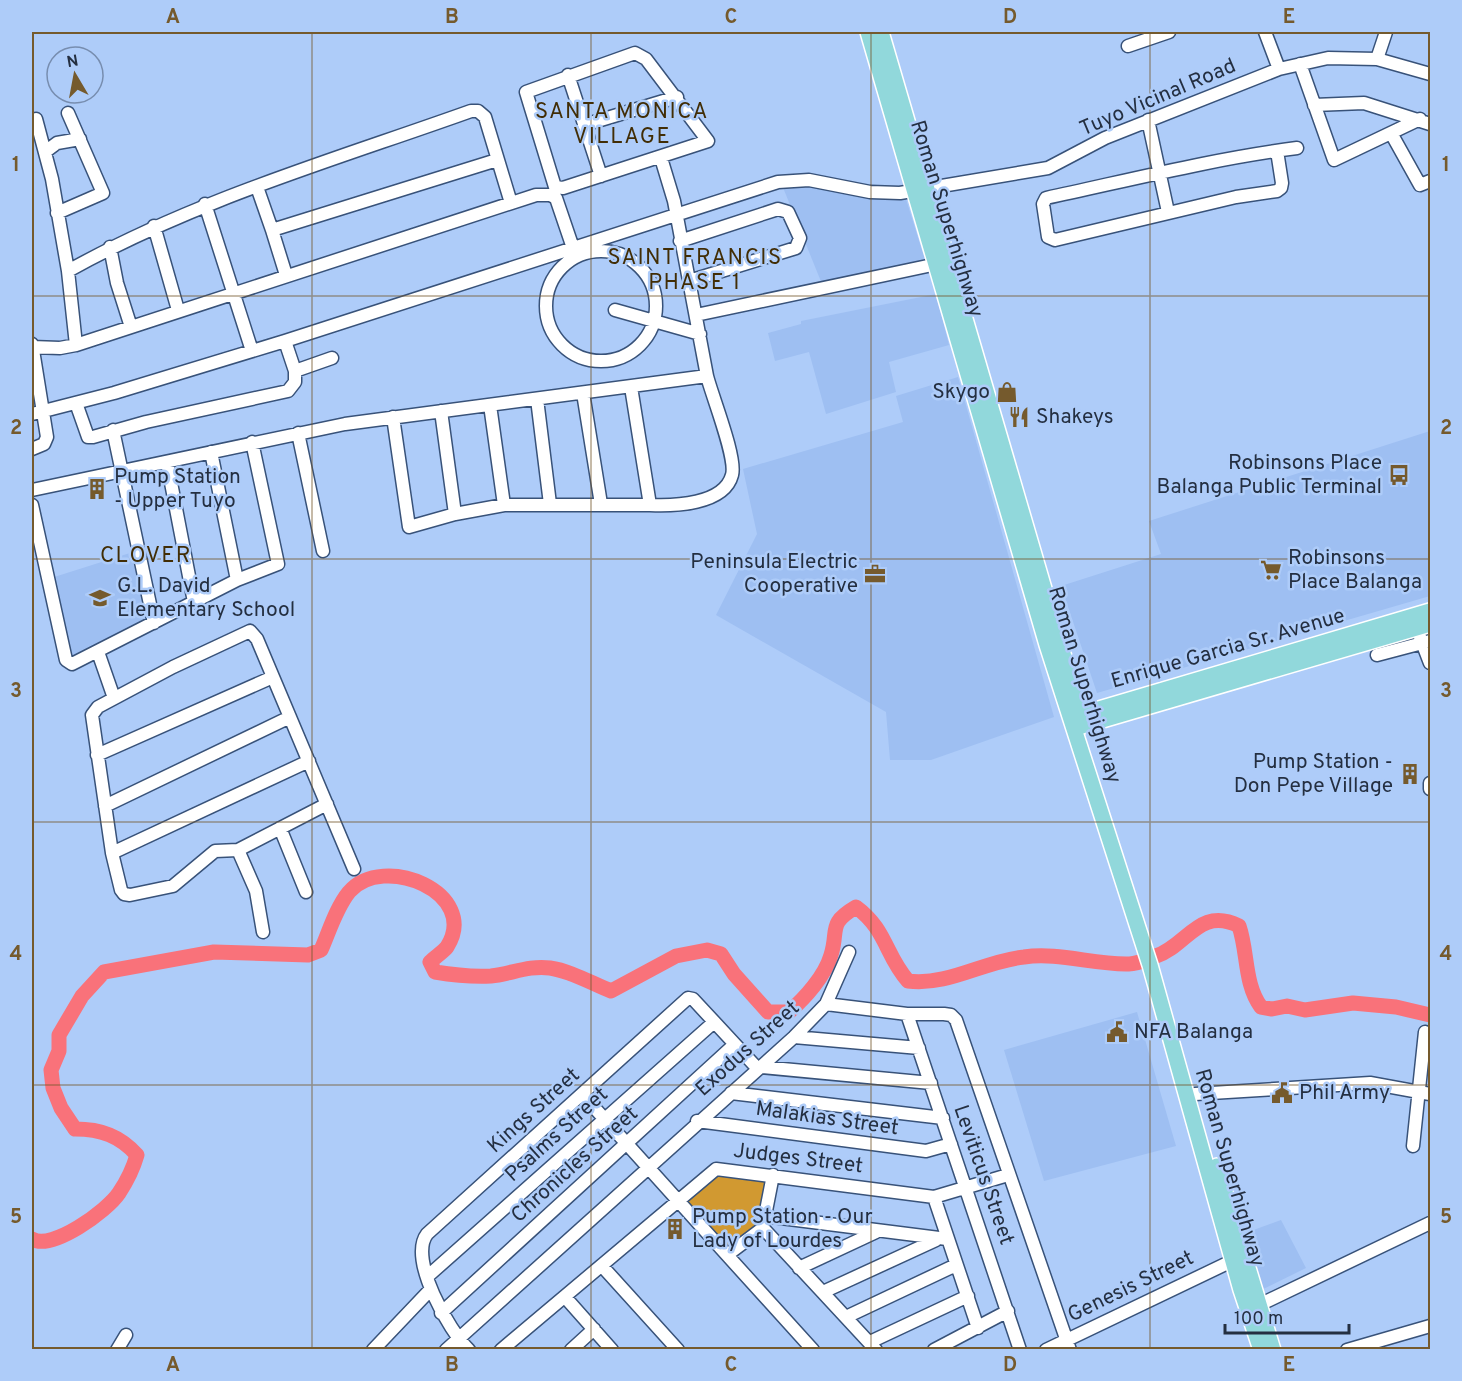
<svg xmlns="http://www.w3.org/2000/svg" width="1462" height="1381" font-family="Overpass,sans-serif">
	<style>
		.built { fill: #9ebff2 }
		.green { fill: #d19931 }
		.lines { fill: none; stroke-linecap: round; stroke-linejoin: round }
		.river { stroke: #f9727a; stroke-width: 15 }
		.minor-casing { stroke: #385279; stroke-width: 15 }
		.major-casing { stroke: #fff; stroke-width: 18 }
		.minor { stroke: #fff; stroke-width: 12 }
		.major { stroke: #91d8db; stroke-width: 15 }
		.grid { fill: none; stroke: #755a2d; stroke-width: 1.5; stroke-opacity: 0.55 }
		.labels { text-anchor: middle; dominant-baseline: central; stroke-width: 5; stroke-linejoin: round; paint-order: stroke }
		.street-label { font-size: 21px; fill: #242f41; stroke: #aeccf9 }
		.poi-label { font-size: 21px; fill: #242f41; stroke: #aeccf9; text-anchor: start }
		.neighbourhood-label { font-size: 22px; letter-spacing: 1.5px; fill: #412d05; stroke: #aeccf9 }
		.neatline { fill: none; stroke: #755a2d; stroke-width: 2 }
		.grid-label { font-size: 20px; text-anchor: middle; font-weight: bold; fill: #755a2d }
	</style>
	<rect width="100%" height="100%" fill="#aeccf9"/>
	<path class="built" d="M794,179L905,196L926,263L822,284L782,185Z
		M936,294L949,345L889,362L896,392L826,414L809,352L775,361L768,333L801,324V321Z
		M958,377L1054,717L931,760H890L886,712L716,615L757,534L743,469L903,422L896,396Z
		M1430,431V596L1097,693L1061,586L1161,554L1149,521Z
		M130,553L150,618L72,657L51,578Z
		M1137,1012L1176,1146L1044,1181L1004,1050Z
		M1281,1220L1306,1268L1255,1293L1237,1236Z"/>
	<path class="green" d="M717,1170L772,1176L761,1226L731,1253L682,1200Z"/>
	<g class="lines">
		<path class="river" d="M32,1239C52,1251 107,1211 119,1193C127,1181 133,1169 137,1155C120,1136 101,1129 75,1129L61,1108L53,1088L51,1070L59,1051V1035L82,996L104,972L214,952L308,955L321,950C329,932 336,908 349,892C383,852 481,893 447,947C443,952 435,957 430,962L435,972C453,975 472,977 491,976C511,974 529,965 550,968C571,971 591,983 611,991L676,956L707,950L721,954L734,974L768,1012H789C805,998 825,976 831,955C839,930 827,924 856,907C887,930 885,955 908,981C949,986 984,961 1024,957C1059,952 1094,965 1129,964C1138,964 1148,959 1156,956C1187,946 1199,906 1239,926C1248,952 1244,984 1261,1007L1272,1009L1287,1006L1305,1010L1353,1003L1396,1007L1430,1015"/>
		<defs>
			<path id="minor" d="M1265,32L1279,69
				M1128,46L1169,32
				M635,53L646,59L708,141L563,188L555,187L526,92Z
				M1377,59L1430,74
				M1300,64L1334,160L1420,119
				M568,75L601,176
				M1314,105L1364,103L1430,124
				M36,119L52,179L68,271L76,345L536,195H550L556,198L573,248
				M1148,120L1168,212
				M584,125L677,97
				M1391,133L1420,185L1430,181
				M1277,151L1282,183L1281,188L1277,191L1236,197L1055,240L1048,237L1043,204L1046,198C1130,180 1212,159 1297,148
				M45,152L57,143L80,139
				M257,187L272,230L497,160
				M205,204L252,351
				M57,213L103,193L68,113
				M154,226L178,310
				M272,230L286,275
				M680,241L778,209L788,212L800,238L796,248L689,281
				M110,247L117,283L131,327
				M546 306a55 55 0 1 1 110 0a55 55 0 1 1-110 0Z
				M68,271C195,200 334,160 471,111H478L485,117L511,203
				M615,310L700,334
				M696,315L937,264
				M285,341L295,371
				M32,344L47,437L44,444L32,449
				M32,347L60,348L76,345
				M583,393L601,504
				M537,399L550,504
				M76,403L88,437H93L146,422L288,391L295,382V371L332,358
				M490,405L504,505
				M32,414L114,393L285,341L778,182L809,180L870,192L900,193L1048,168L1105,138L1279,69L1328,58L1377,59L1386,32
				M393,417L409,527L455,514L441,411
				M113,430L154,623
				M298,433L323,551
				M211,452L237,580
				M167,462L194,602
				M32,490L345,424L707,376L674,201L661,158
				M32,505L66,660L72,664L237,580L278,564L252,442
				M650,505C673,506 724,505 732,475C737,458 712,396 707,376
				M455,514L504,505H650L631,387
				M1420,637L1430,663
				M98,652L114,698
				M1377,655L1430,641
				M97,755L273,677
				M1430,783V789
				M105,806L290,717
				M280,828L306,892
				M238,850L327,804
				M112,853L309,761
				M263,932L256,891L238,850L215,851L173,886L130,895L124,894L121,890L112,853L92,715L98,707L173,667L250,631L257,639L354,869
				M826,1004L849,952
				M907,1014L1020,1350
				M794,1037L919,1048
				M761,1067L931,1083
				M731,1093L943,1118
				M582,1094L727,1255
				M1195,1094L1370,1083L1430,1094
				M697,1121L926,1151L951,1144
				M1413,1146L1425,1032
				M934,1197L978,1328
				M765,1216L947,1239
				M764,1221L773,1175
				M602,1266L678,1350
				M799,1268L876,1232
				M428,1276L713,1023
				M823,1292L936,1240
				M565,1297L612,1350
				M1259,1305L1430,1223
				M441,1313L734,1045
				M846,1317L956,1265
				M870,1342L968,1296
				M117,1350L126,1335
				M373,1350L431,1289
				M446,1350L794,1037L826,1004L907,1014H944L951,1015L956,1020L1070,1350
				M469,1350C449,1331 408,1259 427,1234L688,998L693,999L758,1069
				M501,1350L716,1169L934,1197L1008,1175
				M571,1350L594,1329
				M813,1350L727,1255L763,1228L876,1350
				M934,1350L1008,1311
				M1046,1350L1234,1260
				M1347,1350L1430,1326"/>
			<path id="major" d="M868,32L1047,645L1150,965L1241,1290L1261,1350
				M881,32L1081,715
				M1072,717L1430,611
				M1075,728L1430,624
				M1217,1166L1273,1350"/>
		</defs>
		<use href="#minor" class="minor-casing"/>
		<use href="#major" class="major-casing"/>
		<use href="#minor" class="minor"/>
		<use href="#major" class="major"/>
	</g>
	<path class="grid" d="M312,32V1350M591,32V1350M871,32V1350M1150,32V1350M32,296H1430M32,559H1430M32,822H1430M32,1085H1430"/>
	<defs>
		<symbol id="shop-bare" viewBox="-9 -9 18 18"><path d="M-5-2.5h2.3a2.7 3.5 0 0 1 5.4 0H5L5.5 6h-11ZM-1.5-2.5h3a1.5 2.3 0 0 0-3 0Z" fill="#755a2d" stroke="#aeccf9" stroke-width="2.5" paint-order="stroke"/></symbol>
		<symbol id="restaurant-bare" viewBox="-9 -9 18 18"><path d="M-5-6h1v4h1v-4h1v4h1v-4h1v5L-1.5 .5V6h-2V.5L-5-1ZM5-6V6H3V1.5H1.5Q1.5-4 5-6Z" fill="#755a2d" stroke="#aeccf9" stroke-width="2.5" paint-order="stroke"/></symbol>
		<symbol id="bus-bare" viewBox="-9 -9 18 18"><path d="M-5-6H5V4H4V6H2V4H-2V6H-4V4H-5ZM-3.5-4V0h7V-4ZM-3.5 1.2v1.5H-2V1.2ZM2 1.2v1.5H3.5V1.2Z" fill="#755a2d" stroke="#aeccf9" stroke-width="2.5" paint-order="stroke"/></symbol>
		<symbol id="building-bare" viewBox="-9 -9 18 18"><path d="M-4-6H4V6H1V3H-1V6H-4ZM-2.5-4.3h1.7v1.8h-1.7ZM.8-4.3h1.7v1.8H.8ZM-2.5-1h1.7V.8h-1.7ZM.8-1h1.7V.8H.8Z" fill="#755a2d" stroke="#aeccf9" stroke-width="2.5" paint-order="stroke"/></symbol>
		<symbol id="supermarket-bare" viewBox="-9 -9 18 18"><path d="M-6-5.5h2.5l.6 2H6L4.5 2H-2.5L-4.4-4H-6ZM-1.5 3.2a1.3 1.3 0 1 0 .1 0ZM3 3.2a1.3 1.3 0 1 0 .1 0Z" fill="#755a2d" stroke="#aeccf9" stroke-width="2.5" paint-order="stroke"/></symbol>
		<symbol id="office-bare" viewBox="-9 -9 18 18"><path d="M-6-3h4V-5.5h4V-3h4V5H-6ZM-1-4.5V-3h2v-1.5ZM-6 0V1H6V0Z" fill="#755a2d" stroke="#aeccf9" stroke-width="2.5" paint-order="stroke"/></symbol>
		<symbol id="school-bare" viewBox="-9 -9 18 18"><path d="M0-5L7-2L0 1L-7-2ZM-4 1L0 2.5L4 1V4Q0 6-4 4Z" fill="#755a2d" stroke="#aeccf9" stroke-width="2.5" paint-order="stroke"/></symbol>
		<symbol id="civic-bare" viewBox="-9 -9 18 18"><path d="M-.6-6.5H3V-4.5H.6V-3L4-1V1h2V6H-6V1h2V-1L-.6-3ZM-1.2 2.5V6h2.4V2.5Z" fill="#755a2d" stroke="#aeccf9" stroke-width="2.5" paint-order="stroke"/></symbol>
	</defs>
	<g fill-rule="evenodd">
		<use href="#shop-bare" x="992" y="377" width="30" height="30"/>
		<use href="#restaurant-bare" x="1004" y="402" width="30" height="30"/>
		<use href="#bus-bare" x="1384" y="460" width="30" height="30"/>
		<use href="#building-bare" x="82" y="474" width="30" height="30"/>
		<use href="#supermarket-bare" x="1256" y="555" width="30" height="30"/>
		<use href="#office-bare" x="860" y="559" width="30" height="30"/>
		<use href="#school-bare" x="85" y="583" width="30" height="30"/>
		<use href="#building-bare" x="1395" y="759" width="30" height="30"/>
		<use href="#civic-bare" x="1102" y="1017" width="30" height="30"/>
		<use href="#civic-bare" x="1267" y="1078" width="30" height="30"/>
		<use href="#building-bare" x="660" y="1214" width="30" height="30"/>
	</g>
	<g class="labels">
		<g class="street-label">
			<text transform="translate(1158 98) rotate(-23)">Tuyo Vicinal Road</text>
			<text transform="translate(946 219) rotate(73)">Roman Superhighway</text>
			<text transform="translate(1228 649) rotate(-16)">Enrique Garcia Sr. Avenue</text>
			<text transform="translate(1084 685) rotate(73)">Roman Superhighway</text>
			<text transform="translate(748 1049) rotate(-42)">Exodus Street</text>
			<text transform="translate(534 1111) rotate(-42)">Kings Street</text>
			<text transform="translate(827 1119) rotate(8)">Malakias Street</text>
			<text transform="translate(557 1135) rotate(-42)">Psalms Street</text>
			<text transform="translate(798 1159) rotate(7)">Judges Street</text>
			<text transform="translate(575 1165) rotate(-42)">Chronicles Street</text>
			<text transform="translate(1229 1168) rotate(74)">Roman Superhighway</text>
			<text transform="translate(983 1175) rotate(71)">Leviticus Street</text>
			<text transform="translate(1131 1287) rotate(-26)">Genesis Street</text>
		</g>
		<g class="poi-label">
			<text x="990" y="392" text-anchor="end">Skygo</text>
			<text x="1036" y="417">Shakeys</text>
			<text x="1382" y="463" text-anchor="end">Robinsons Place<tspan x="1382" dy="24">Balanga Public Terminal</tspan></text>
			<text x="114" y="477">Pump Station<tspan x="114" dy="24">- Upper Tuyo</tspan></text>
			<text x="1288" y="558">Robinsons<tspan x="1288" dy="24">Place Balanga</tspan></text>
			<text x="858" y="562" text-anchor="end">Peninsula Electric<tspan x="858" dy="24">Cooperative</tspan></text>
			<text x="117" y="586">G.L. David<tspan x="117" dy="24">Elementary School</tspan></text>
			<text x="1393" y="762" text-anchor="end">Pump Station -<tspan x="1393" dy="24">Don Pepe Village</tspan></text>
			<text x="1134" y="1032">NFA Balanga</text>
			<text x="1299" y="1093">Phil Army</text>
			<text x="692" y="1217">Pump Station - Our<tspan x="692" dy="24">Lady of Lourdes</tspan></text>
		</g>
		<g class="neighbourhood-label">
			<text x="622" y="112">SANTA MONICA<tspan x="622" dy="25">VILLAGE</tspan></text>
			<text x="695" y="258">SAINT FRANCIS<tspan x="695" dy="25">PHASE 1</tspan></text>
			<text x="146" y="556">CLOVER</text>
		</g>
	</g>
	<rect width="1462" height="1381" fill="none" stroke="#aeccf9" stroke-width="66"/>
	<g transform="translate(75 75) rotate(350)"><circle r="28" fill="#aeccf9" stroke="#778daf" stroke-width="1.5"/>
	<path d="M0-4.5L10 22L0 15L-10 22Z" fill="#755a2d"/>
	<text y="-9" font-size="16" font-weight="bold" text-anchor="middle" fill="#242f41">N</text>
	</g>
	<path d="M1225 1324v9h124v-9" fill="none" stroke="#242f41" stroke-width="3"/>
	<text x="1234" y="1324" font-size="18" fill="#242f41" stroke="#aeccf9" stroke-width="4.5" paint-order="stroke">100 m</text>
	<rect x="33" y="33" width="1396" height="1315" class="neatline"/>
	<g class="grid-label">
		<text x="173" y="23">A</text>
		<text x="452" y="23">B</text>
		<text x="731" y="23">C</text>
		<text x="1010" y="23">D</text>
		<text x="1289" y="23">E</text>
		<text x="16" y="171">1</text>
		<text x="1446" y="171">1</text>
		<text x="16" y="434">2</text>
		<text x="1446" y="434">2</text>
		<text x="16" y="697">3</text>
		<text x="1446" y="697">3</text>
		<text x="16" y="960">4</text>
		<text x="1446" y="960">4</text>
		<text x="16" y="1223">5</text>
		<text x="1446" y="1223">5</text>
		<text x="173" y="1371">A</text>
		<text x="452" y="1371">B</text>
		<text x="731" y="1371">C</text>
		<text x="1010" y="1371">D</text>
		<text x="1289" y="1371">E</text>
	</g>
</svg>
